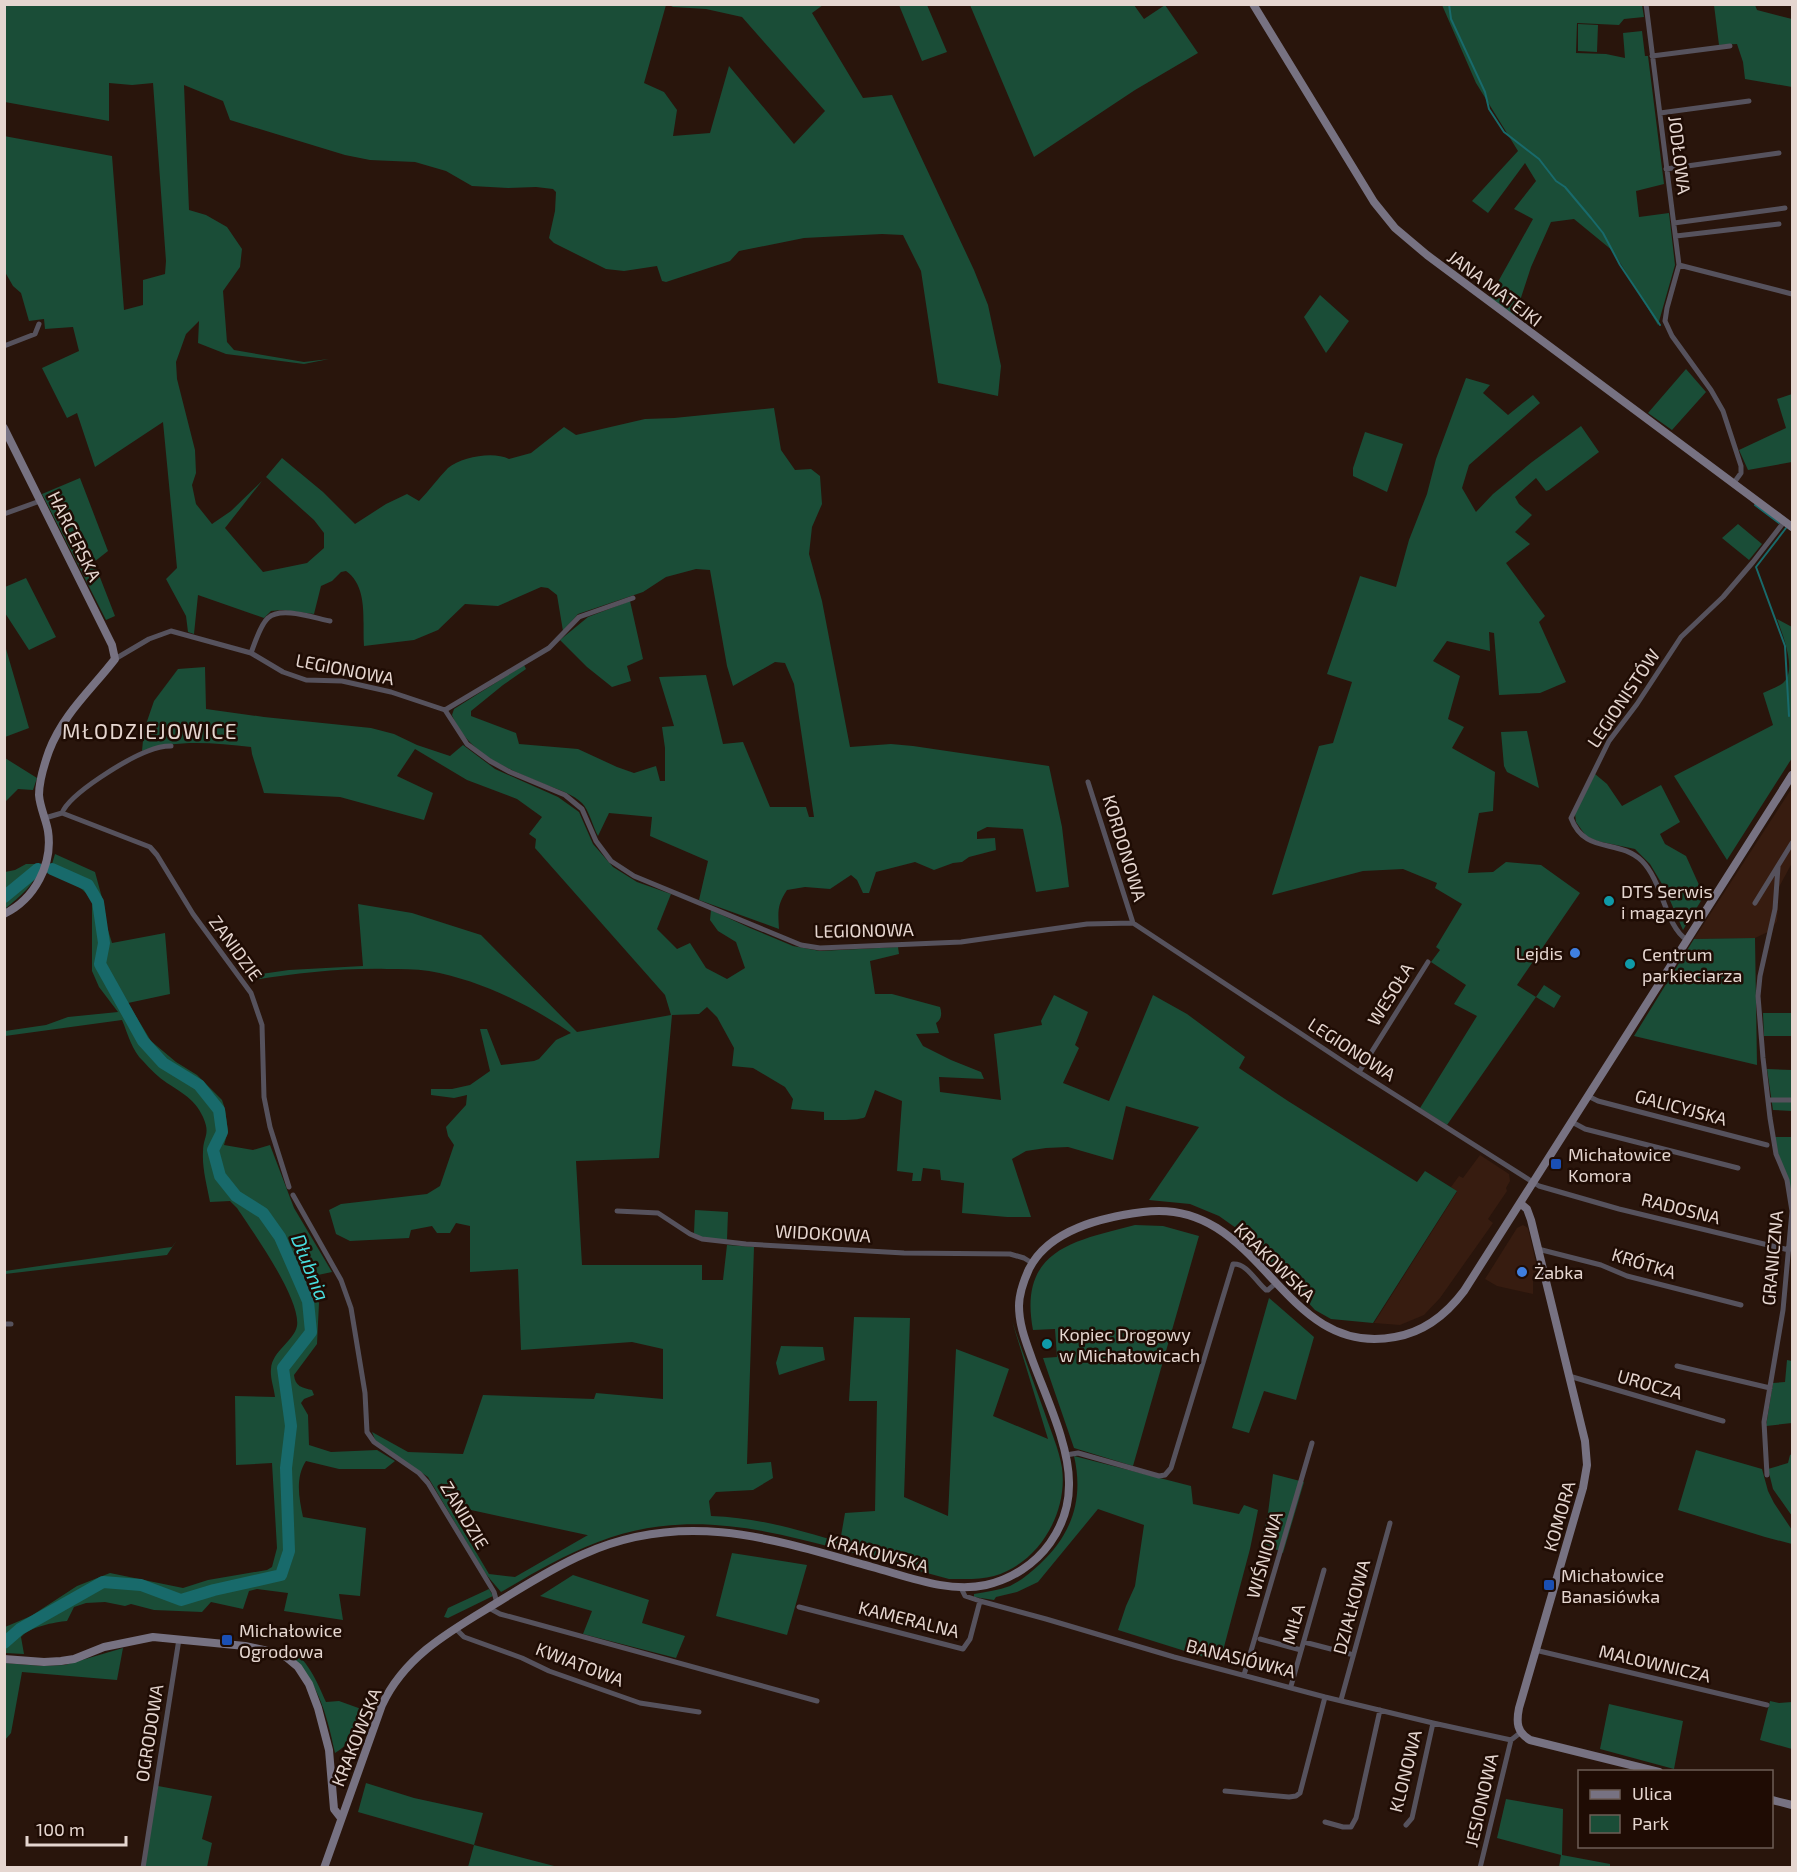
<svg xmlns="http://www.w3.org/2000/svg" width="1797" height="1872" font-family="'Exo 2',sans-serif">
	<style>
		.built { fill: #371c10 }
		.green { fill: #1a4d37; fill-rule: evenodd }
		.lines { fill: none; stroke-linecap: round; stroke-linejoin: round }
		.stream { stroke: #186a6b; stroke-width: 2 }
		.river { stroke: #186a6b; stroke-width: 12 }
		.street { stroke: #56525d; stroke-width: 5 }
		.secondary { stroke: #777282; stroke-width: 8 }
		.culture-dot { fill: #0f9aa8; stroke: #1f0c04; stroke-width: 2 }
		.shop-dot { fill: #3f7fe0; stroke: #1f0c04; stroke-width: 2 }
		.transit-dot { fill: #1a4fb4; stroke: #1f0c04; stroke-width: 2 }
		.labels { text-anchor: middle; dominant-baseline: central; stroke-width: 5; stroke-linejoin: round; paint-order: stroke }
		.street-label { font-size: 18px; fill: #e5d6d0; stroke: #1f0c04 }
		.poi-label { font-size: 18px; fill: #e5d6d0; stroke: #1f0c04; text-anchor: start }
		.water-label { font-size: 20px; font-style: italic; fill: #48dedf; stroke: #1f0c04 }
		.quarter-label { font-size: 21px; letter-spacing: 1.5px; fill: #e5d6d0; stroke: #1f0c04 }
	</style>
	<rect width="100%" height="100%" fill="#29150c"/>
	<path class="built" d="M1792,788V863L1779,887L1777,921L1770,931L1755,938L1694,939Z
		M1480,1155L1509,1174L1510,1181L1506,1188L1507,1191L1488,1219L1493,1223L1440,1298L1424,1315L1400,1325L1374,1323L1457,1192L1451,1187L1459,1176L1463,1178Z
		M1523,1225L1528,1228L1538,1272L1533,1273V1294L1497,1286L1485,1279L1517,1228Z"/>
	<path class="green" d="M5,5H666L644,83L664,92L677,110L673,136L710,133L729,66L794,144L825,111L742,17L706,9L673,7L669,5H823L812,13L863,98L892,95L974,270L988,305L1001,366L998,396L938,383L921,271L903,235L882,234L804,238L739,251L730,261L666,282L662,281L657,266L624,271L606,269L554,243L549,238L555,211L556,192L553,189L536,187L508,188L472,186L446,171L415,162L370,160L345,155L230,120L223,101L184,85L189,210L206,215L227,227L242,249L240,267L223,291L227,342L234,350L304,362L329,359L304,364L226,354L198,343L199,321L186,334L176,362L177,379L195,450L196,473L192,485L196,504L212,524L231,511L262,481L225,528L263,572L307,563L324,548V533L314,520L266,477L282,458L323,492L355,524L386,504L407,494L419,501C429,491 438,478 448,468C462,457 493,451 509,459L531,453L564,427L576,435L645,419L674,418L774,408L781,450L795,470L811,469L820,476L822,504L812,527L809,554L822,601L850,747L891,744L913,746L1049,766L1062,827L1069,887L1036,892L1023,829L987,827L977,832V839L995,838L996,850L969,857L962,862L953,863L934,870L915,862L876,872L869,893H863L857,880L851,875L830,889L805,887L787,890C777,905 778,912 779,929L699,900L708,861L650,836L652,817L609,813L598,836C593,827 589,810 582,803C574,795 560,790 549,786C511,770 469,756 452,715L454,709L524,665L526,669L503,685L471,711V716L516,733L519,744L578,749L617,767L634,773L656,766L660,781H665V748L662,727L674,726L659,677L706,675L723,744L743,742L770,807H806L809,817H814L794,684L785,663L775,662L733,686L727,666L710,570L696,569L666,577L643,592L578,614L563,631L557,595L548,588L541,587L498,606L465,604L438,630L414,640L364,646C362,622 369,587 346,571L341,572L332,581L321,586L314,614L282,610L271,611L264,618L198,595L194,634L188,632L186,616L166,579L177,568L163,422L95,467L77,413L67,418L42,368L79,351L73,327L45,329L44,319L29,321L21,293L13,286L5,272L4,136L112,156L124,310L143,305V280L165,274L166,261L153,83L132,85L109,83V121L5,102Z
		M899,5H927L947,52L922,61Z
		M970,5H1134L1144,19L1165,5L1198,53L1135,90L1034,157Z
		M1442,5H1642L1644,17L1624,19L1619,25L1577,23L1576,53L1606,54L1625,58L1623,33L1642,31L1645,56H1648L1664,184L1636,191L1639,217L1669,213L1675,265L1658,325L1613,251L1574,219L1551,222L1531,267L1515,316L1489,298L1533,219L1514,209L1536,181L1525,163L1488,213L1472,201L1518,151L1476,83Z
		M1714,5H1755L1757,10L1792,19V87L1745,79L1743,62L1737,44L1719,45Z
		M1578,24L1598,25L1597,52L1578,51Z
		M1320,295L1349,321L1326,353L1304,317Z
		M1686,369L1706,392L1672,430L1648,413Z
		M1466,378L1490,385L1483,393L1508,415L1533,395L1540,403L1469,465L1462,488L1476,512L1493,494L1532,462L1581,426L1599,452L1549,490L1546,491L1536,478L1515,497L1519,504L1532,515L1515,532L1530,544L1506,563L1545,616L1539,622L1566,682L1540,693L1499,695L1494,633L1489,632L1490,651L1447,641L1433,661L1460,676L1448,719L1464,727L1452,748L1495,772L1493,811L1479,813L1468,873L1493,872L1506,862L1541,865L1580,893L1517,985L1536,997L1544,985L1561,996L1554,1008L1536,997L1447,1125L1420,1108L1477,1016L1454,1004L1466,985L1431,962L1440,950L1436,947L1462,904L1435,888L1437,883L1403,869L1363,871L1272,895L1319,746L1333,743L1352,682L1327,674L1360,576L1396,587L1409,540L1427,494L1436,459Z
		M1792,394V462L1748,470L1739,450L1786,428L1777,399Z
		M1365,432L1403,444L1387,492L1353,476V468Z
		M80,478L108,551L94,562L115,616L106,620L42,494Z
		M1738,524L1762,544L1749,560L1722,538Z
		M26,578L56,637L29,650L5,613V587Z
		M630,601L643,659L627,666L631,681L612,687L587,667L560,640L588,617Z
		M1777,619L1792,627V758L1727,860L1674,776L1773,725L1763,693C1769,690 1779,687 1784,682C1797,669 1782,633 1777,619Z
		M4,642L29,728L5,737H4Z
		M205,667L206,709L264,717L371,728L394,734L417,745L450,756L463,745L495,769L558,797L579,812L593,844L613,867L637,882L671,894L657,929L677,949L690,943L706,968L727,979L745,968L736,942L718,931L710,920L711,910L750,928L793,946L820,951L898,947L899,954L870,961L875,994H892L940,1007C942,1013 942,1019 936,1023L939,1033L916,1034L923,1046L951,1060L981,1072L984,1079L939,1077L940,1092L1001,1100L994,1034L1042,1025L1041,1021L1054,995L1088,1012L1075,1045L1079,1048L1063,1083L1109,1101L1153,995L1187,1014L1245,1057L1239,1068L1288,1101L1417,1182L1425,1171L1457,1191L1373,1323L1331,1319L1315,1310L1246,1235L1219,1216L1190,1204L1149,1200L1199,1127L1126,1106L1113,1160L1068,1147L1046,1148L1026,1151L1012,1159L1031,1217H1007L962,1213L964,1183L941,1180L940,1170L923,1168L921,1181H912L913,1173L897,1171L902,1101L875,1090L865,1117C859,1121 833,1120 824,1120V1112L791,1109L793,1099L785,1087L753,1068L732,1066L734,1048L717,1017L707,1007L699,1014L672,1015L659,1158L576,1161L582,1265H702V1280H723L727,1245L754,1247L747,1464L771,1462L773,1478L753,1490L716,1492L709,1501L711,1516C759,1518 795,1529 840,1542L845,1513L875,1511L877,1401H849L854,1317L910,1318L904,1497L948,1516L956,1349L1009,1369L993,1416L1048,1439L1012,1321C1022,1351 1033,1381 1044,1411C1050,1429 1059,1449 1062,1468C1068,1513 1039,1563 994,1576C980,1580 964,1579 949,1579C912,1569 876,1559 839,1549C757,1527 681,1510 598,1542C563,1555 532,1574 501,1592L484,1572L428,1477L376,1442L372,1432L408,1452L463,1454L483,1395L594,1399L596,1393L663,1399V1349L632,1342L521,1350L518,1269L470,1272V1226L456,1223L450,1233H437L432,1226L411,1230L409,1238L350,1241L336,1234L329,1210L341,1204L427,1194L440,1186L454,1145L448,1136L446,1127L466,1105L467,1095L454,1098L431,1095V1089H452L470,1085L490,1071L480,1029H487L501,1065L534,1061L539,1059L556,1040L571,1033C528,1004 480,980 429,971C415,969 401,969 387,969C343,968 298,973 254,980L249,982L246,976L289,970L363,966L358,904L412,913L481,935L577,1032L671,1015L665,995L535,848L536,839L529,834L542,817L517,799L467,780L415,749L397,776L433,793L424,820L340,797L264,793L252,754L251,747C214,743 178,739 142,751L144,730L154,701L178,669ZM448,1505L587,1535H588L515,1577L489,1574Z
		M1527,731L1539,788L1507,772L1504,766L1501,732Z
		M5,758L37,778L33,790L18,789L5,802Z
		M1595,774L1607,784L1622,806L1661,785L1680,822L1660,834L1665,844L1686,856L1704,896L1683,930L1665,889L1650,864L1635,849L1597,841L1586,836L1576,822L1575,814Z
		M55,854L95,872L104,905L107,927L112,943L165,933L170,994L128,1003L151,1041L176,1062L197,1075L222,1100L225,1109L228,1131L224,1145L253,1150L270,1145L294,1208L332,1272L304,1278L319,1303L317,1344L294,1375C295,1386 302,1388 312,1390L314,1395L304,1399L301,1403L308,1415L309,1445L331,1452L377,1450L395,1461L385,1469H339L306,1461C295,1478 299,1498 303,1517L366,1528L360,1596L339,1594L343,1620L284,1611L288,1593L257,1589L249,1591L243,1609L211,1602L202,1612L154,1610L131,1604L125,1606L105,1602L86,1603L74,1607L67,1621C55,1622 29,1627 21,1637L24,1654L5,1653V1627L31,1616L77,1586L110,1573L183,1588L208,1580L267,1570L272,1567L277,1548L272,1463L236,1465L235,1396L275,1397C274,1388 270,1378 271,1369C272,1351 294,1341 297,1326C301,1299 253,1232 237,1208L230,1201L210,1202C207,1186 202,1168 203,1152C203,1136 211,1135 203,1117C195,1099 182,1093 167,1083C158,1077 150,1069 143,1061C132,1051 128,1034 122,1020L5,1036V1031L46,1025L68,1017L118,1012L99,987L92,971V899C78,884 69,880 49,874Z
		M26,864H40C36,885 20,896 5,909V872L15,870Z
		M1755,938L1757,1065L1634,1036L1694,939Z
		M1763,1013H1792V1036H1764Z
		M1767,1069L1792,1070V1111L1773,1110Z
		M1773,1137H1792V1198Z
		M695,1210L728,1212L727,1240L702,1238L694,1233Z
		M1135,1225L1163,1226L1199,1236L1133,1466L1074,1448L1043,1358L1057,1357L1055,1329L1033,1330C1018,1250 1073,1241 1135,1225Z
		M177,1240L167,1255L5,1274V1271L164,1248L172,1247Z
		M1269,1298L1314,1337L1296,1400L1264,1391L1249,1433L1232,1428Z
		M781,1346L823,1347L825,1360L779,1375L776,1363Z
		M1787,1360L1792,1361V1423L1766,1426L1773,1383L1785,1382Z
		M1696,1450L1762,1469L1768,1491L1774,1503L1792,1530V1544L1765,1537L1678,1510Z
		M1792,1454V1516L1773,1489L1768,1469L1788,1463L1790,1455Z
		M1074,1456L1191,1486L1193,1504L1239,1514L1244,1505L1258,1510L1250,1549L1220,1662L1118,1630L1126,1606L1135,1586L1144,1525L1098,1509L1038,1582L1017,1592L996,1597L994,1600L974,1597V1594C986,1592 999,1590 1010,1586C1021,1581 1031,1572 1040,1564C1072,1534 1084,1499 1074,1456Z
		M1273,1474L1304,1482L1283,1553L1261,1542L1268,1513Z
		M732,1553L807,1565L787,1635L716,1616Z
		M573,1575L649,1600L642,1623L685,1636L676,1658L583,1634L592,1611L540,1596Z
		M489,1589L493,1596L448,1618L444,1617L448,1608Z
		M285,1647C307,1656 317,1682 326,1702L339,1701L364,1710C359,1726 350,1745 335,1753C327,1714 316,1674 283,1649Z
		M123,1648L117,1680L22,1672L11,1733L5,1740V1663L42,1666L65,1665Z
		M1770,1701L1779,1703L1792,1702V1749L1760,1740Z
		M1609,1704L1683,1721L1674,1769L1600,1749Z
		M366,1783L414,1798L483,1813L474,1845L558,1867H468L474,1845L358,1812Z
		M158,1786L212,1796L202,1839L212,1843L207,1867L144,1868Z
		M1506,1799L1563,1809L1562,1855L1610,1864V1867H1559L1561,1855L1497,1838Z"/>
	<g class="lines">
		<path class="stream" d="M1449,4L1451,19L1485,92L1489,109L1504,132L1539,159L1556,181L1565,187L1591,218L1603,233L1620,265L1660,325
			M1755,505L1779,523
			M1786,528L1756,567L1785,646L1789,716"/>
		<path class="river" d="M4,897L38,869
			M4,1643L20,1629L103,1582L141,1585L181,1600L214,1590L281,1575L289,1551L286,1468L291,1426L283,1368L311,1332L308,1301L280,1237L263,1213L236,1196L220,1176L213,1150L222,1132L219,1110L199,1085L163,1063L143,1041L100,964L104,943L98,902L88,885L52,869"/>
		<path class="street" d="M1646,4L1679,265L1667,308L1665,321L1672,336L1711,390L1723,411L1741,466V473L1733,484
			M1652,56L1730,46
			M1660,113L1749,101
			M1666,169L1779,153
			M1674,223L1785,208
			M1676,236L1779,224
			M1679,265L1792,294
			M4,346L35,334L39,324
			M4,514L40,501
			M251,653C255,643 260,625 268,618C281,606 314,618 330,621
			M115,659L149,639L171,631L251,653L283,672L306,680L342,681L391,692L445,710L467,744L490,761L510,772L565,795L582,809L596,841L611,861L634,876L801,945L820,948L961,942L1087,924L1133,923L1359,1072L1539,1186L1619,1209L1789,1250
			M445,710L549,648L579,617L633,598
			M1088,782L1133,923
			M62,813C70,793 127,759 148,751C155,748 163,746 171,746
			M45,818L62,813L150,847L157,855L193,914L251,993L262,1025L264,1097L270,1127L289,1187
			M1755,903L1792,843
			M1687,940C1665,926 1663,882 1642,861C1618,838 1585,855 1571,818L1609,741L1637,704L1681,637L1723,597L1753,562L1784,522
			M1359,1072L1428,962
			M1588,1096L1598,1101L1767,1145
			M1768,1100H1792
			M1572,1122L1585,1129L1738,1168
			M293,1195L341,1280L351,1308L365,1393L367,1432L374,1442L419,1473L428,1483L494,1592L497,1603
			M617,1211L658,1213L690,1234L702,1239L746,1244L904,1253L1010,1254L1024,1258L1032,1263
			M1538,1249L1601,1265L1627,1276L1741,1305
			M4,1324H11
			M1677,1366L1770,1388
			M1569,1376L1723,1421
			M1066,1455L1078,1453L1159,1476L1165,1475L1171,1468L1233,1264C1247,1263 1256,1282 1266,1290H1268L1276,1283
			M1767,1475L1764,1422L1783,1310L1792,1211L1787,1180L1776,1154L1770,1118L1763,1058L1758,996L1760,976L1775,909L1778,867
			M961,1588L965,1596L980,1601L1046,1619L1174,1657L1325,1697L1433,1723L1511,1740L1520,1733
			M799,1607L963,1649L970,1639L980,1601
			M489,1608L500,1614L817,1701
			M456,1629L464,1637L522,1658L549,1671L640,1703L699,1712
			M1260,1639L1301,1650
			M1304,1642L1350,1654
			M1535,1650L1767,1705
			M1244,1675L1312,1443
			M1291,1686L1324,1570
			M1341,1700L1390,1523
			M1225,1791L1289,1797L1296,1796L1300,1793L1325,1697
			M1325,1822L1343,1827H1351L1356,1818L1380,1710
			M1406,1825L1412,1818L1433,1723
			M143,1868L179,1639
			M1480,1868L1511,1740"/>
		<path class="secondary" d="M1253,4L1374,202L1395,228L1427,255L1792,527
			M4,428L112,645L115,659C92,689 63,714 49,751C44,765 39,781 39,795C40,808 46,819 48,831C53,864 35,899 4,914
			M1520,1203L1527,1209L1531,1220L1585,1441L1587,1465L1583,1488L1519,1708C1516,1723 1517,1732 1530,1740L1659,1772
			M4,1659L44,1662L61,1661L74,1659L104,1647L153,1637L245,1646L277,1653L286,1657L298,1667L309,1684L318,1708L329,1750L334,1809L341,1818
			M1772,1800L1792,1805
			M324,1868L382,1705C406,1653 456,1628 503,1599C529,1583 556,1566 584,1554C684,1509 774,1539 872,1567C909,1577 948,1593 986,1585C1012,1579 1035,1564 1050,1543C1062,1526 1069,1506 1069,1485C1070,1446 1045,1395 1032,1359C1026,1342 1019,1325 1019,1306C1019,1293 1024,1280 1029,1269C1049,1229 1103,1217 1143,1212C1263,1196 1279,1359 1395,1337C1424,1332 1446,1315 1464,1291L1792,775"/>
	</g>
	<g class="culture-dot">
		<circle cx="1609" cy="901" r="6"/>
		<circle cx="1630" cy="964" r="6"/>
		<circle cx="1047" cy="1344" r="6"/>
	</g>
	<g class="shop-dot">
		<circle cx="1575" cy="953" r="6"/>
		<circle cx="1522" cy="1272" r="6"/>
	</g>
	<g class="transit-dot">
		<rect x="1550" y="1158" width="12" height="12" rx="3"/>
		<rect x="1543" y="1579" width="12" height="12" rx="3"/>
		<rect x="221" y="1634" width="12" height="12" rx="3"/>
	</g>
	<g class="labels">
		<g class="street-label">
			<text transform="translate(1680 155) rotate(83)">JODŁOWA</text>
			<text transform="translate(1495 288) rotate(37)">JANA MATEJKI</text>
			<text transform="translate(75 536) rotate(64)">HARCERSKA</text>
			<text transform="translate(345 669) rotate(11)">LEGIONOWA</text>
			<text transform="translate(1623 698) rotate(-56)">LEGIONISTÓW</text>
			<text transform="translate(1125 848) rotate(73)">KORDONOWA</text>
			<text transform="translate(864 930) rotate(-1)">LEGIONOWA</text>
			<text transform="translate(236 948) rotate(54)">ZANIDZIE</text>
			<text transform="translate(1390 994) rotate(-58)">WESOŁA</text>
			<text transform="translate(1352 1049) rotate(33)">LEGIONOWA</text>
			<text transform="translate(1681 1107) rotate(15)">GALICYJSKA</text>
			<text transform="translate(1681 1208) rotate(14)">RADOSNA</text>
			<text transform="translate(823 1233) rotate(3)">WIDOKOWA</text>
			<text transform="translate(1772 1258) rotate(-85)">GRANICZNA</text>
			<text transform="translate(1275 1262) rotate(44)">KRAKOWSKA</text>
			<text transform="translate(1644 1263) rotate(17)">KRÓTKA</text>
			<text transform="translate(1650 1384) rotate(16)">UROCZA</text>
			<text transform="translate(465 1515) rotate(59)">ZANIDZIE</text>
			<text transform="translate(1559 1516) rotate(-74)">KOMORA</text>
			<text transform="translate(878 1553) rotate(15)">KRAKOWSKA</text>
			<text transform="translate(1264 1555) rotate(-74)">WIŚNIOWA</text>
			<text transform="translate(1351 1607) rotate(-75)">DZIAŁKOWA</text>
			<text transform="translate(909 1619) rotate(14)">KAMERALNA</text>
			<text transform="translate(1293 1624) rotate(-74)">MIŁA</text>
			<text transform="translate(1241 1658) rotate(14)">BANASIÓWKA</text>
			<text transform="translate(1655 1663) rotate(13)">MALOWNICZA</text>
			<text transform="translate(580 1664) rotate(21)">KWIATOWA</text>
			<text transform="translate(149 1733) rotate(-81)">OGRODOWA</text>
			<text transform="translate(356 1737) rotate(-68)">KRAKOWSKA</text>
			<text transform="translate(1405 1771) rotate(-76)">KLONOWA</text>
			<text transform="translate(1481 1800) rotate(-77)">JESIONOWA</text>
		</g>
		<g class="poi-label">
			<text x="1621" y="891">DTS Serwis<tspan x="1621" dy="21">i magazyn</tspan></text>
			<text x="1563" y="953" text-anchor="end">Lejdis</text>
			<text x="1642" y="954">Centrum<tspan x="1642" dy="21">parkieciarza</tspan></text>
			<text x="1568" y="1154">Michałowice<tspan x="1568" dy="21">Komora</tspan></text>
			<text x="1534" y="1272">Żabka</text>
			<text x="1059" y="1334">Kopiec Drogowy<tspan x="1059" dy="21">w Michałowicach</tspan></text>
			<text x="1561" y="1575">Michałowice<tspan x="1561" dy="21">Banasiówka</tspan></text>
			<text x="239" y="1630">Michałowice<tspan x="239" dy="21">Ogrodowa</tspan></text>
		</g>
		<g class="water-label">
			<text transform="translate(311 1267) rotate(68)">Dłubnia</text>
		</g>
		<g class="quarter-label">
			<text x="150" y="730">MŁODZIEJOWICE</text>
		</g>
	</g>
	<rect width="1797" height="1872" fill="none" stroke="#e5d6d0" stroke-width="12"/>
	<rect x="1578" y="1770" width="195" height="78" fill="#1f0c04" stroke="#6e5d56" stroke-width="1.5"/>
	<rect x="1590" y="1790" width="30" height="9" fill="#777282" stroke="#6e5d56" stroke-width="1.5"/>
	<text x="1632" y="1800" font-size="18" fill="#e5d6d0">Ulica</text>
	<rect x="1590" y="1815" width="30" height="18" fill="#1a4d37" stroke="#6e5d56" stroke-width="1.5"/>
	<text x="1632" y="1830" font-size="18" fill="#e5d6d0">Park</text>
	<path d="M27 1836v9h99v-9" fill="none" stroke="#e5d6d0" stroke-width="3"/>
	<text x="36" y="1836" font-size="18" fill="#e5d6d0" stroke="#1f0c04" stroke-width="4.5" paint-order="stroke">100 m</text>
</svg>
